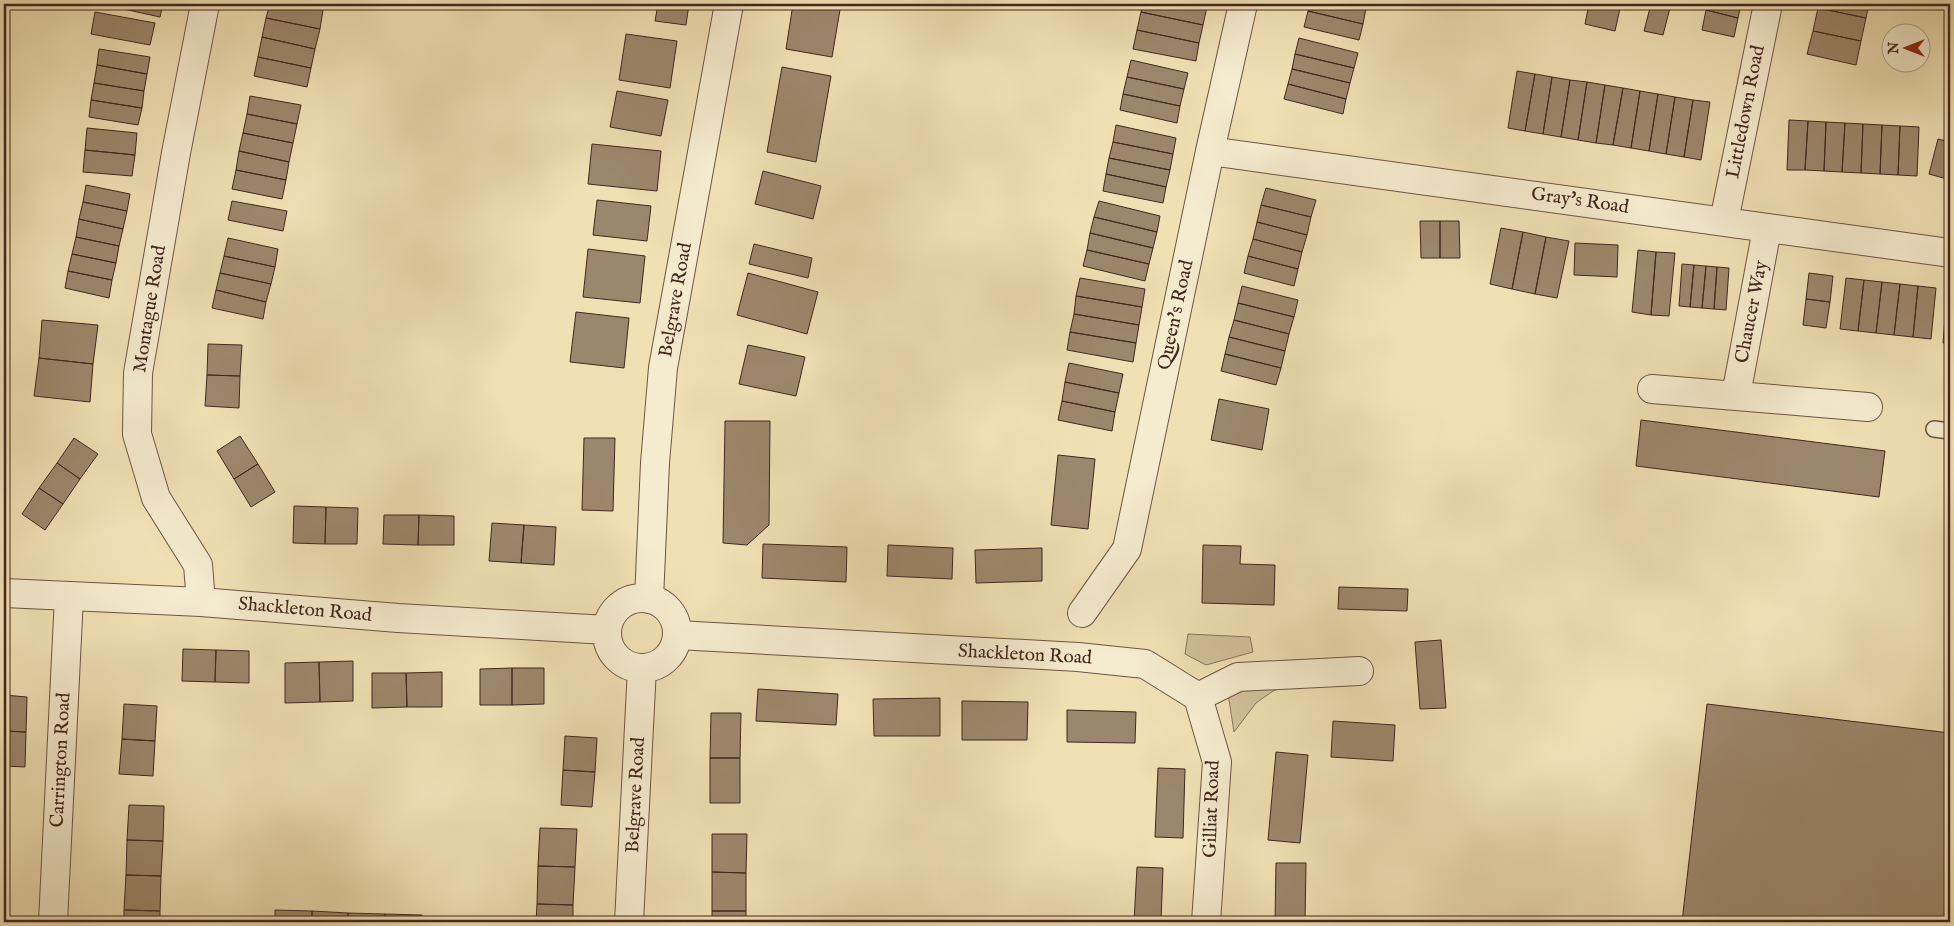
<svg xmlns="http://www.w3.org/2000/svg" width="1954" height="926" font-family="'IM FELL English',serif">
	<style>
		.green { fill: #d3c19a; stroke: #8b745c }
		.building { fill: #9d876c; stroke: #43271d }
		.lines { fill: none; stroke-linecap: round; stroke-linejoin: round }
		.lane-casing { stroke: #6e5543; stroke-width: 18 }
		.street-casing { stroke: #6e5543; stroke-width: 30 }
		.lane { stroke: #f5ebce; stroke-width: 15 }
		.street { stroke: #f5ebce; stroke-width: 28 }
		.labels { text-anchor: middle; dominant-baseline: central; stroke-width: 4; stroke-linejoin: round; paint-order: stroke }
		.street-label { font-size: 19px; fill: #43271d; stroke: #f5ebce }
	</style>
	<rect width="100%" height="100%" fill="#f0e0b4"/>
	<filter id="stains"><feTurbulence type="fractalNoise" baseFrequency=".004" numOctaves="4"/><feColorMatrix values="0 0 0 0 .2 0 0 0 0 .09 0 0 0 0 .02 0 0 0 .5 -.17"/></filter>
	<radialGradient id="worn" r=".72"><stop offset=".6" stop-color="#630" stop-opacity="0"/><stop offset="1" stop-color="#630" stop-opacity=".3"/></radialGradient>
	<path class="green" d="M1188,634L1250,637L1253,652L1206,665L1185,654Z
		M1296,682L1273,691L1256,703L1234,732L1227,687Z"/>
	<path class="building" d="M110,4H163L160,17L110,6Z
		M270,4H295L323,10L320,29L266,18Z
		M658,4H689L686,25L655,21Z
		M793,4H841L832,57L786,49Z
		M1143,4H1193L1207,7L1203,25L1141,12Z
		M1310,4H1350L1366,8L1363,24L1308,11Z
		M1589,4H1621L1615,31L1585,24Z
		M1651,4H1671L1663,35L1644,31Z
		M1708,4H1741L1738,18L1706,10Z
		M1819,4H1869L1866,18L1818,8Z
		M1818,8L1866,18L1861,41L1813,31Z
		M1706,10L1738,18L1734,37L1702,30Z
		M1308,11L1363,24L1359,40L1304,27Z
		M95,12L155,23L150,45L91,34Z
		M1141,12L1203,25L1199,43L1137,30Z
		M266,18L320,29L315,49L262,37Z
		M1137,30L1199,43L1196,61L1133,49Z
		M1813,31L1861,41L1856,65L1807,54Z
		M626,34L677,41L670,88L619,80Z
		M262,37L315,49L311,68L258,57Z
		M1299,38L1358,53L1354,68L1295,54Z
		M99,49L150,57L147,74L97,65Z
		M1295,54L1354,68L1350,83L1292,69Z
		M258,57L311,68L307,87L254,76Z
		M1131,60L1188,73L1184,89L1127,77Z
		M97,65L147,74L144,91L94,83Z
		M782,67L831,76L816,162L767,152Z
		M1292,69L1350,83L1346,99L1288,84Z
		M1517,71L1535,74L1525,131L1508,128Z
		M1535,74L1552,77L1543,134L1525,131Z
		M1127,77L1184,89L1180,106L1123,94Z
		M1552,77L1570,80L1561,137L1543,134Z
		M1570,80L1587,82L1578,140L1561,137Z
		M1587,82L1605,85L1596,143L1578,140Z
		M94,83L144,91L142,108L91,100Z
		M1288,84L1346,99L1343,114L1284,99Z
		M1605,85L1623,88L1613,145L1596,143Z
		M1623,88L1640,91L1631,148L1613,145Z
		M617,91L668,100L661,136L610,127Z
		M1640,91L1658,94L1649,151L1631,148Z
		M1123,94L1180,106L1177,123L1120,110Z
		M1658,94L1675,97L1666,154L1649,151Z
		M250,96L301,105L297,124L247,114Z
		M1675,97L1693,100L1684,157L1666,154Z
		M91,100L142,108L138,125L89,117Z
		M1693,100L1710,102L1701,160L1684,157Z
		M247,114L297,124L293,143L243,133Z
		M1789,120L1808,121L1805,170H1787Z
		M1808,121L1826,122L1824,171L1805,170Z
		M1826,122L1845,123L1842,172L1824,171Z
		M1845,123L1863,124L1861,173L1842,172Z
		M1863,124L1882,125L1880,174L1861,173Z
		M1116,125L1176,138L1173,154L1113,142Z
		M1882,125L1900,126L1898,175L1880,174Z
		M1900,126L1919,127L1917,176L1898,175Z
		M87,128L137,133L135,155L85,150Z
		M243,133L293,143L289,162L239,151Z
		M1938,139L1950,142V166L1947,179L1929,174Z
		M1113,142L1173,154L1170,170L1109,158Z
		M592,144L661,151L657,191L588,184Z
		M85,150L135,155L132,176L83,172Z
		M239,151L289,162L286,180L236,170Z
		M1109,158L1170,170L1166,187L1106,174Z
		M236,170L286,180L282,199L232,189Z
		M763,171L821,186L813,219L755,204Z
		M1106,174L1166,187L1163,203L1103,191Z
		M86,185L130,194L127,211L83,202Z
		M1266,188L1316,200L1311,217L1261,205Z
		M597,200L651,206L647,241L593,235Z
		M232,201L287,211L283,231L228,220Z
		M1099,201L1160,216L1157,232L1094,217Z
		M83,202L127,211L123,229L79,219Z
		M1261,205L1311,217L1307,235L1257,222Z
		M1094,217L1157,232L1153,248L1090,233Z
		M79,219L123,229L119,246L76,237Z
		M1420,221H1440V258H1421Z
		M1440,221H1459L1460,258H1440Z
		M1257,222L1307,235L1302,252L1253,239Z
		M1501,228L1523,232L1512,289L1490,284Z
		M1523,232L1546,237L1535,294L1512,289Z
		M1090,233L1153,248L1149,264L1087,250Z
		M76,237L119,246L116,263L72,254Z
		M1546,237L1569,241L1557,298L1535,294Z
		M228,238L278,249L275,267L224,256Z
		M1253,239L1302,252L1298,269L1248,256Z
		M1575,243L1618,245L1617,277L1574,275Z
		M754,244L812,258L808,278L749,264Z
		M588,249L645,256L640,303L583,297Z
		M1087,250L1149,264L1145,281L1083,266Z
		M1638,250L1656,252L1651,315L1632,312Z
		M1656,252L1675,253L1669,316L1651,315Z
		M72,254L116,263L112,280L68,271Z
		M224,256L275,267L271,284L220,273Z
		M1248,256L1298,269L1294,286L1244,273Z
		M1682,264L1694,265L1690,307L1679,306Z
		M1694,265L1706,266L1702,308L1690,307Z
		M1706,266L1717,267L1714,309L1702,308Z
		M1717,267L1729,268L1726,310L1714,309Z
		M68,271L112,280L109,298L65,288Z
		M220,273L271,284L266,302L216,290Z
		M748,273L818,292L807,334L737,315Z
		M1809,273L1833,276L1830,302L1806,299Z
		M1080,278L1145,289L1142,307L1076,296Z
		M1846,278L1864,280L1858,331L1840,329Z
		M1864,280L1882,282L1876,333L1858,331Z
		M1882,282L1900,284L1894,335L1876,333Z
		M1900,284L1918,286L1913,337L1894,335Z
		M1242,286L1298,300L1294,317L1238,303Z
		M1918,286L1936,288L1931,339L1913,337Z
		M216,290L266,302L263,319L212,308Z
		M1947,292H1950V344L1943,343Z
		M1076,296L1142,307L1139,325L1074,314Z
		M1806,299L1830,302L1826,328L1803,325Z
		M1238,303L1294,317L1289,334L1234,320Z
		M576,312L629,318L624,368L570,362Z
		M1074,314L1139,325L1136,343L1070,332Z
		M42,320L98,325L93,364L39,358Z
		M1234,320L1289,334L1285,351L1229,337Z
		M1070,332L1136,343L1133,362L1067,350Z
		M1229,337L1285,351L1281,368L1225,354Z
		M208,344L242,345L240,376L207,375Z
		M748,345L805,357L796,396L739,384Z
		M1225,354L1281,368L1276,385L1221,371Z
		M39,358L93,364L90,402L34,396Z
		M1069,363L1123,374L1119,393L1065,382Z
		M207,375L240,376L239,408L205,406Z
		M1065,382L1119,393L1115,412L1062,401Z
		M1219,399L1269,409L1262,450L1211,440Z
		M1062,401L1115,412L1112,431L1058,420Z
		M1641,420L1885,451L1879,497L1636,466Z
		M725,421H770L769,525L747,545L723,543Z
		M240,436L258,464L234,479L217,451Z
		M74,438L98,454L80,479L57,463Z
		M584,438H615L613,511L582,510Z
		M1058,455L1095,459L1088,529L1051,525Z
		M57,463L80,479L63,504L39,488Z
		M258,464L275,492L251,507L234,479Z
		M39,488L63,504L45,530L22,514Z
		M294,506L326,507L325,544L293,543Z
		M326,507L358,508L357,544H325Z
		M384,515H419L418,545L383,544Z
		M419,515L454,516V545H418Z
		M492,523L524,525L521,563L489,561Z
		M524,525L556,527L554,565L521,563Z
		M763,544L847,547L846,582L762,578Z
		M888,545L953,548L952,579L887,576Z
		M1203,545L1241,546L1240,564L1275,565L1274,605L1202,603Z
		M1042,548V581L976,583L975,550Z
		M1339,587L1408,589L1407,611L1338,609Z
		M1441,640L1446,708L1420,709L1415,642Z
		M183,649L216,650L215,682L182,681Z
		M216,650L249,651V683L215,682Z
		M353,661V701L320,702L319,662Z
		M319,662L320,702L285,703V663Z
		M512,668H544V704L512,705Z
		M512,668V705H480V669Z
		M442,672V707H407L406,673Z
		M372,673H406L407,707L372,708Z
		M758,689L838,694L836,725L756,721Z
		M4,695L27,697L26,732L4,731Z
		M940,698V736H874L873,699Z
		M962,701L1028,702L1027,740H962Z
		M124,704L157,706L155,741L122,739Z
		M1707,704L1950,733V922H1682Z
		M1067,710L1136,712L1135,743L1067,742Z
		M711,713H741L740,758H710Z
		M1333,721L1395,725L1393,761L1331,757Z
		M4,731L26,732L25,767L4,766Z
		M565,736L597,738L595,772L563,770Z
		M122,739L155,741L153,776L119,774Z
		M1276,752L1308,755L1300,843L1268,840Z
		M710,758H740V803H710Z
		M1158,768L1185,769L1183,838L1155,837Z
		M563,770L595,772L592,807L561,805Z
		M4,786H9V825L4,824Z
		M129,805L164,806L163,841L127,840Z
		M4,824L9,825L8,863H4Z
		M540,828L577,829L575,867L538,866Z
		M712,834H747L746,873L712,872Z
		M127,840L163,841L161,876L126,875Z
		M4,863H8V901H4Z
		M1276,863H1306L1305,922H1275Z
		M538,866L575,867L573,905L537,904Z
		M1137,867L1163,868L1161,922H1134Z
		M712,872L746,873V911H712Z
		M126,875L161,876L160,911L124,910Z
		M4,901H8L7,922H4Z
		M537,904L573,905V922H536Z
		M124,910L160,911V922H124Z
		M275,910L312,911V922H275Z
		M312,911L348,913V922H312Z
		M712,911H746V922H712Z
		M348,913L385,914V922H348Z
		M385,914L422,915V922H385Z"/>
	<g class="lines">
		<defs>
			<path id="lane" d="M1934,429L1950,431"/>
			<path id="street" d="M1210,151L1950,253
				M1724,221L1768,4
				M1652,389L1868,407
				M1736,395L1767,229
				M4,593L201,602L398,618L607,630
				M607 633a35 35 0 1 1 70 0a35 35 0 1 1-70 0Z
				M649,599L655,463L663,368L729,4
				M201,602L198,565L156,498L137,434L138,373L176,153L205,4
				M1082,613L1127,549L1210,151L1243,4
				M677,635L1078,657L1145,664L1198,697
				M1198,697L1217,762L1206,922
				M1198,697L1238,677L1359,671
				M53,922L69,597
				M629,922L642,668"/>
		</defs>
		<use href="#lane" class="lane-casing"/>
		<use href="#street" class="street-casing"/>
		<use href="#lane" class="lane"/>
		<use href="#street" class="street"/>
	</g>
	<g class="labels">
		<g class="street-label">
			<text transform="translate(1746 112) rotate(-79)">Littledown Road</text>
			<text transform="translate(1580 201) rotate(8)">Gray's Road</text>
			<text transform="translate(676 300) rotate(-80)">Belgrave Road</text>
			<text transform="translate(150 309) rotate(-81)">Montague Road</text>
			<text transform="translate(1752 312) rotate(-79)">Chaucer Way</text>
			<text transform="translate(1176 315) rotate(-78)">Queen's Road</text>
			<text transform="translate(305 610) rotate(5)">Shackleton Road</text>
			<text transform="translate(1025 655) rotate(3)">Shackleton Road</text>
			<text transform="translate(61 760) rotate(-87)">Carrington Road</text>
			<text transform="translate(636 795) rotate(-87)">Belgrave Road</text>
			<text transform="translate(1212 809) rotate(-88)">Gilliat Road</text>
		</g>
	</g>
	<rect width="1954" height="926" fill="none" stroke="#f0e0b4" stroke-width="20"/>
	<rect x="5" y="5" width="1944" height="916" fill="none" stroke="#43271d" stroke-width="2.5"/>
	<rect x="10" y="10" width="1934" height="906" fill="none" stroke="#43271d"/>
	<g transform="translate(1906 48) rotate(270)"><circle r="24" fill="#f5ebce" stroke="#ae9d87"/>
	<path d="M0-4L9 19L0 12L-9 19Z" fill="#8f2418"/>
	<text y="-8" font-size="14" font-weight="bold" text-anchor="middle" fill="#43271d">N</text>
	</g>
	<rect width="100%" height="100%" filter="url(#stains)"/>
	<rect width="100%" height="100%" fill="url(#worn)"/>
</svg>
